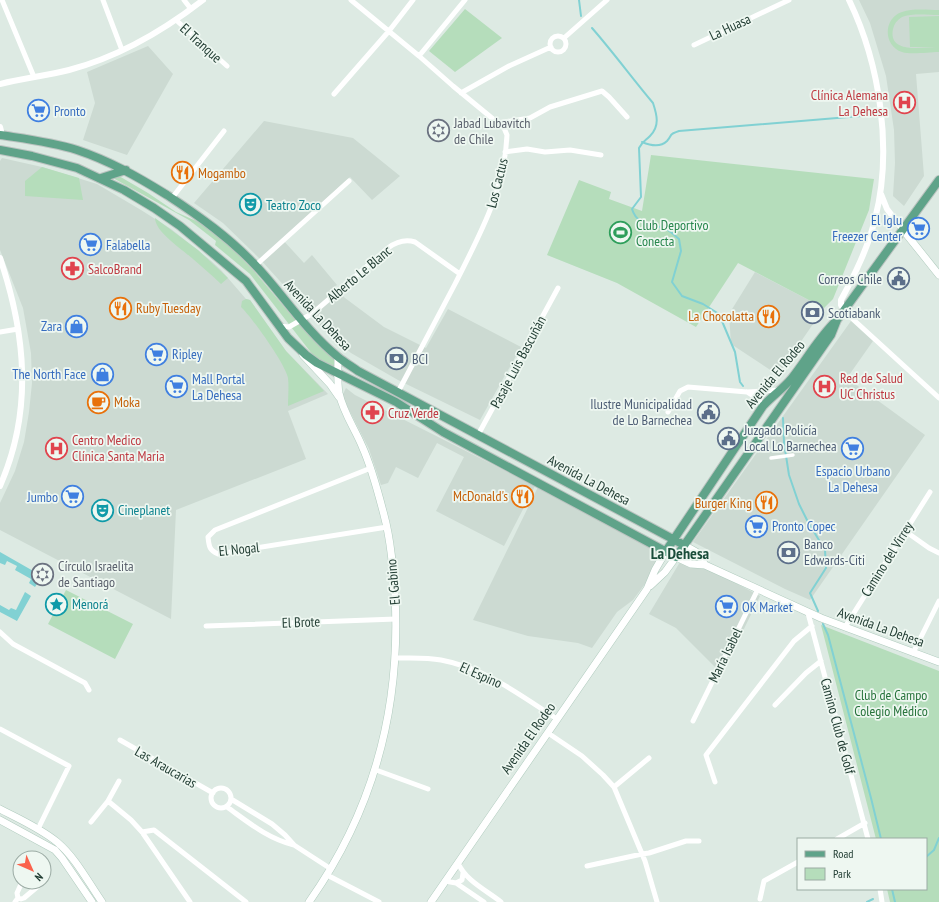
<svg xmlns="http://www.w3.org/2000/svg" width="939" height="902" font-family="'PT Sans Narrow',sans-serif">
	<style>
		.built { fill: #ccdad2 }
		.green { fill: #b5ddbb }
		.water { fill: #81d1d3 }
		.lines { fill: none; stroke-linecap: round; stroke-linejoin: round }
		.stream { stroke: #81d1d3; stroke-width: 2 }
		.secondary-casing { stroke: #b0cbbe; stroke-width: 8 }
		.primary-casing { stroke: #bcc4c1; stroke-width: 10 }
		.pedestrian { stroke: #fff; stroke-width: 3.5 }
		.minor { stroke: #fff; stroke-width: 5 }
		.tertiary { stroke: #fff; stroke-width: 6 }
		.secondary { stroke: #fff; stroke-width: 7 }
		.primary { stroke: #5fa389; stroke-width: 8 }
		.labels { text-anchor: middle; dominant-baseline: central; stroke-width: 3.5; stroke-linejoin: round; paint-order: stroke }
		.street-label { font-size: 14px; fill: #1e3a30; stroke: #eef7f1 }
		.health-label { font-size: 14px; fill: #be3a42; stroke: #eef7f1; text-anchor: start }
		.shop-label { font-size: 14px; fill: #366cbe; stroke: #eef7f1; text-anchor: start }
		.worship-label { font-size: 14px; fill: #5b616d; stroke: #eef7f1; text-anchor: start }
		.food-label { font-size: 14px; fill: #c56008; stroke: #eef7f1; text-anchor: start }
		.culture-label { font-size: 14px; fill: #0d838f; stroke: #eef7f1; text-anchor: start }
		.leisure-label { font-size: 14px; fill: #27864d; stroke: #eef7f1; text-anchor: start }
		.service-label { font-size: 14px; fill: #4e5e75; stroke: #eef7f1; text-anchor: start }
		.park-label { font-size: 14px; fill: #27733b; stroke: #eef7f1 }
		.quarter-label { font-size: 16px; font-weight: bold; fill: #1a4d3a; stroke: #eef7f1 }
	</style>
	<rect width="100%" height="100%" fill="#ddeae3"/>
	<path class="built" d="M859,0H939V72L916,74L924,176L904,206L893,196L895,163L894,130L886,76L870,23Z
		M148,46L173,74L127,155L83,140L95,103L87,72Z
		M264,121L353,138L400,176L372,200L350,177L282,239L304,263L312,255L337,285L334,287L345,298L384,327L426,348L448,309L521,347L480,420L398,380L351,353L324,330L260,259L223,223L194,203Z
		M2,158L42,167L97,184L141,210L171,229L210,260L221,270L246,299L250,300L286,351L328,394L288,411L306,459L176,510L171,619L0,530V503L15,471L24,442L29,412L32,383L31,353L23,308L0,250V161Z
		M755,272L824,308L778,375L731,344L729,314Z
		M851,321L873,341L847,378L925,435L810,600L785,589L693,542Z
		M346,388L355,395L535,486L504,546L436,511L464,457L437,443L418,478L396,467L388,483L381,485L369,449L342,396Z
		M538,487L668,553L633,600L617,612L592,648L578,643L528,636L473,620Z
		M680,562H696L760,596L722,674L676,628L649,614Z"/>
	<path class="green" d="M465,9L502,38L455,72L429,51Z
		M939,10V15C928,15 912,13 902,17C897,20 894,24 893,29C888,54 922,47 936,47H910L909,17L939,16V52C929,52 911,55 902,52C883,46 883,18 902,12C913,8 928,10 939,10Z
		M651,155L874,179L869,210L833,299L824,308L738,263L696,327L617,283L547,255L579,180L611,192L609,199L642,211Z
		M42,167L79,178L83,200L25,196V181Z
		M119,176L148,193L176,212L203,224L232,248L254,271L296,321L335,358L337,369L316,359L250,274L215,245L216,241L189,220L113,178Z
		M155,218L198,250L228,278L221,284C212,275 202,267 193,259C183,250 155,232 155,218Z
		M246,299L250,300L286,351L324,391L288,406C288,397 289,387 288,378C286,365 251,316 241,307L242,301Z
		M66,590L133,624L115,659L48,624Z
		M821,625L939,671V902H890L887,889H926V839H876Z"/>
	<path class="water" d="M0,552L42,576L35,587L29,583L31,579L15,570L17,566L7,561L5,565L0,563Z
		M25,592L31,596L17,621L0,612V605L9,610L11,608L16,610Z"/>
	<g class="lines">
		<path class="stream" d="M579,0L581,16
			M592,28C613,52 632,78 653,103C657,115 660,126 650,136C645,141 642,142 639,148L641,197L632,209C637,226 653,224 666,229C671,231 675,236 679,239L681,251L672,282L682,296L703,304L719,314L735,352L740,382L743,386
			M642,142C649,145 660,148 667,141C673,134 668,135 679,131L873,115
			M783,418L784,443L789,475L799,504L808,522L825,550L826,568L810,593L818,611
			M823,624L828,635L871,798L881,839
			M926,857L934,850L939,838
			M892,889L895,902
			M867,902L873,899"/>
		<defs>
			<path id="secondary" d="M903,230L939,275
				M303,355L330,384L339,397
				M684,545L698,553L705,565
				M650,586L665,572L676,557L691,564L705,565L821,618L939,662
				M0,809C19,819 40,828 57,842C76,858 88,882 102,902
				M0,820L55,850L62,858L92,902
				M309,902C374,810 401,708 395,596C393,569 391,541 384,515C378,492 372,468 362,446C355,429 343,412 339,393C337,382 338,369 338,357
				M431,902L647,589L655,570L666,551"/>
			<path id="primary" d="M0,135C26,139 52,142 77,150C110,161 138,177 167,195C199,216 230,238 257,267C284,296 306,331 338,357C344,362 351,366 358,371L684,545
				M0,150L32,156L77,168L124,190L154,208L180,226L246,281L288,338L306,355L317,363L396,402L443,432L676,557L831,335L837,320
				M101,178L126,170
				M666,551L763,406C772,396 783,389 792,378C807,359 819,337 837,320L939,180"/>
		</defs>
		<use href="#secondary" class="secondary-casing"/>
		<use href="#primary" class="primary-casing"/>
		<path class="pedestrian" d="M771,458L793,455"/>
		<path class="minor" d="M2,0L34,77
			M103,0L122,50
			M184,0L191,9
			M351,0L419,56L453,86L504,128L507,135C505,190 479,236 455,284C436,320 417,356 398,392
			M176,20L227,66
			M550 44a8 8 0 1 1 16 0a8 8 0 1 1-16 0Z
			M564,38L607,0
			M694,45L789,0
			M419,56L465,0
			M461,93L509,66L551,47
			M334,94L389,31L413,0
			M498,123L530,118L550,107L602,91L609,97L627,117
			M505,152L527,149L545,152L570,150L601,155
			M172,198L224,131
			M256,265L349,181
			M844,311L939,398
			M279,326L289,327L313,313L388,248C396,242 405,239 415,242L460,274
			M0,332L18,329
			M747,392L758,399L763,406
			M668,412L680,391L688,387L747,392L779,390
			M478,435L558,288
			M371,468L215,530L208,537C209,546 209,550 218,554L387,527
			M905,531L929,548L939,553
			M808,613L868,839
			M206,626L396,619
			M845,627L930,492
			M0,632L13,644L85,683L89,690
			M913,653L939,601
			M395,658C410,658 426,657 441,660C485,668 520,695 557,719
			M775,705L806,673L821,661
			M693,721L758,589
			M0,729L69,766L38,829
			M548,733L582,756L603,775L614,787L645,861L657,902
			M120,740L213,793
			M376,770L428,789
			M715,782L706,755L794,641L812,626
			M614,787L649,758
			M211 798a10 10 0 1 1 20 0a10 10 0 1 1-20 0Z
			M231,799L272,824L285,835L294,845L331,869
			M108,801L119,781
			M227,807C248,822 268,839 294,845
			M91,822L108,801L131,820L142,832L190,902
			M142,832L154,830L246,902
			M837,839L865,823
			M458,863C466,881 486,890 501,902
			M587,866L642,854L649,853L686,841H699
			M44,870L47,876L44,881
			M327,875L379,902
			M445,881L456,883L484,902
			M456,883L462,880L463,873
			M880,889L882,902
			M18,898L17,893L22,882
			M760,899L764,881L798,862
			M15,902L18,898L21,899L24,898L43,882"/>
		<path class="tertiary" d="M0,84C23,78 46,76 69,70C119,57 163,31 203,0
			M0,127L2,135
			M881,194L887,209L903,230
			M0,258C26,335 33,411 0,486
			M844,311L841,305V300C855,274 868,248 875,219C893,150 880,64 849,0"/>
		<use href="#secondary" class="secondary"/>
		<use href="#primary" class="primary"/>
	</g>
	<defs>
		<symbol id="hospital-ring" viewBox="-11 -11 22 22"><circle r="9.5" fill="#eef7f1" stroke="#e0444e" stroke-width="1.5"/><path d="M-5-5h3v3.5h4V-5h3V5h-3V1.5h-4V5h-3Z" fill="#e0444e"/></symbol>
		<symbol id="supermarket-ring" viewBox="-11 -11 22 22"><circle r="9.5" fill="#eef7f1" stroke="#3f7fe0" stroke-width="1.5"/><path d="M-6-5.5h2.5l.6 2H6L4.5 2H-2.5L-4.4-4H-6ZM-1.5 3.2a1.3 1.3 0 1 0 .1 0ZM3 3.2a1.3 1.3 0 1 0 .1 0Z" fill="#3f7fe0"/></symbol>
		<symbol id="synagogue-ring" viewBox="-11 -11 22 22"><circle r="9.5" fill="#eef7f1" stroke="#6b7280" stroke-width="1.5"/><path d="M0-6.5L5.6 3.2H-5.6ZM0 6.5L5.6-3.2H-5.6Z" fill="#6b7280"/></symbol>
		<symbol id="restaurant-ring" viewBox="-11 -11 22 22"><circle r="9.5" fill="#eef7f1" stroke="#e8710a" stroke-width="1.5"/><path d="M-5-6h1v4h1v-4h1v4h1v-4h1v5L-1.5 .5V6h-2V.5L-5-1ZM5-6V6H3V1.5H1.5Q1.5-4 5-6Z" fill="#e8710a"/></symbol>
		<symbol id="theatre-ring" viewBox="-11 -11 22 22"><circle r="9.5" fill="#eef7f1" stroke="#0f9aa8" stroke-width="1.5"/><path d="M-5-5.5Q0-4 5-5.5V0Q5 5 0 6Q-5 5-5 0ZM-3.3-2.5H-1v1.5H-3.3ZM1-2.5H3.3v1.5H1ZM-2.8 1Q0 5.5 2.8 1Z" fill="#0f9aa8"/></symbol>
		<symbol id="stadium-ring" viewBox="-11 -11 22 22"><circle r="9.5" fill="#eef7f1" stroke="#2e9e5b" stroke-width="1.5"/><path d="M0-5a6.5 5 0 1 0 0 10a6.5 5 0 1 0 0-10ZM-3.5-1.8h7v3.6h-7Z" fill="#2e9e5b"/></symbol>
		<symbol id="pharmacy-ring" viewBox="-11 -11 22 22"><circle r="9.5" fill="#eef7f1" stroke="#e0444e" stroke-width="1.5"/><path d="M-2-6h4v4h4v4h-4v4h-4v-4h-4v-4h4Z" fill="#e0444e"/></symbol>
		<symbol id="civic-ring" viewBox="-11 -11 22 22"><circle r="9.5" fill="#eef7f1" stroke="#5c6f8a" stroke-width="1.5"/><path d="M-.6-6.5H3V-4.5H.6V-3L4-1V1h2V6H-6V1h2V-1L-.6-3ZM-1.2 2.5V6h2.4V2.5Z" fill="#5c6f8a"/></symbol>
		<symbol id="bank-ring" viewBox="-11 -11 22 22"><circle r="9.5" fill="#eef7f1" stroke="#5c6f8a" stroke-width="1.5"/><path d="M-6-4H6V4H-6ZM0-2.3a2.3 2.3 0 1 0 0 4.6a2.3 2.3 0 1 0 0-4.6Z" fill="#5c6f8a"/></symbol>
		<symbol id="shop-ring" viewBox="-11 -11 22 22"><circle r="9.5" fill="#eef7f1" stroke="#3f7fe0" stroke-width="1.5"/><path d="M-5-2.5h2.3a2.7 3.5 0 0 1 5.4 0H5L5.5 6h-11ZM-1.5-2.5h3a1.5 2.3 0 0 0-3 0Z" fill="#3f7fe0"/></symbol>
		<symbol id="cafe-ring" viewBox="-11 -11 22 22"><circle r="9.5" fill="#eef7f1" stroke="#e8710a" stroke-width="1.5"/><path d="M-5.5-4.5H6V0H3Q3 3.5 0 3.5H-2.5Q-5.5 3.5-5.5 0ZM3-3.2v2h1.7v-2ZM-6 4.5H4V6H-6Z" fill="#e8710a"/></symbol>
		<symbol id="sight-ring" viewBox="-11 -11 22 22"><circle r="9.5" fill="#eef7f1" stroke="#0f9aa8" stroke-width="1.5"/><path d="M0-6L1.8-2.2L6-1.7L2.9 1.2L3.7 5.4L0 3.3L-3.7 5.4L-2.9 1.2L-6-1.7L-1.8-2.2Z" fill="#0f9aa8"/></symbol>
	</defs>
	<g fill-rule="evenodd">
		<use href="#hospital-ring" x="892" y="90" width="25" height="25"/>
		<use href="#supermarket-ring" x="26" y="98" width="25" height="25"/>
		<use href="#synagogue-ring" x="426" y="118" width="25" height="25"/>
		<use href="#restaurant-ring" x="170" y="160" width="25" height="25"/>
		<use href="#theatre-ring" x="238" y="192" width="25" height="25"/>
		<use href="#supermarket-ring" x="906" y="216" width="25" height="25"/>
		<use href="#stadium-ring" x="608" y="220" width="25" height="25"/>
		<use href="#supermarket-ring" x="78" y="232" width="25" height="25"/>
		<use href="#pharmacy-ring" x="60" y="256" width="25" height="25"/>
		<use href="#civic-ring" x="886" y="266" width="25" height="25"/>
		<use href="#restaurant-ring" x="108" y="296" width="25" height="25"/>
		<use href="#bank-ring" x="800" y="300" width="25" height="25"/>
		<use href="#restaurant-ring" x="756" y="304" width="25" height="25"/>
		<use href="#shop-ring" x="64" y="314" width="25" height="25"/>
		<use href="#supermarket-ring" x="144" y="342" width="25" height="25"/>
		<use href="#bank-ring" x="384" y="346" width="25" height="25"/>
		<use href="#shop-ring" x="90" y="362" width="25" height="25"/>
		<use href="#hospital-ring" x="812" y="374" width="25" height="25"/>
		<use href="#supermarket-ring" x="164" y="374" width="25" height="25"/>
		<use href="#cafe-ring" x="86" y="390" width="25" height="25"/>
		<use href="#civic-ring" x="696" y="400" width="25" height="25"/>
		<use href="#pharmacy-ring" x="360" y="400" width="25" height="25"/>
		<use href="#civic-ring" x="716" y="426" width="25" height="25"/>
		<use href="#hospital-ring" x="44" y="436" width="25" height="25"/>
		<use href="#supermarket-ring" x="840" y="436" width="25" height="25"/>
		<use href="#restaurant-ring" x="510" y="484" width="25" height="25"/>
		<use href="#supermarket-ring" x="60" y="484" width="25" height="25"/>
		<use href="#restaurant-ring" x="754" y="490" width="25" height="25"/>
		<use href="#theatre-ring" x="90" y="498" width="25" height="25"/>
		<use href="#supermarket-ring" x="744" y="514" width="25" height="25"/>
		<use href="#bank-ring" x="776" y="540" width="25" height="25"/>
		<use href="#synagogue-ring" x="30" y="562" width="25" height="25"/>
		<use href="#sight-ring" x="44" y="592" width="25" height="25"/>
		<use href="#supermarket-ring" x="714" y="594" width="25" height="25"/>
	</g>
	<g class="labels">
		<g class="street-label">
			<text transform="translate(730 27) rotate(-25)">La Huasa</text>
			<text transform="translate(201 43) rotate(42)">El Tranque</text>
			<text transform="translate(497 183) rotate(-76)">Los Cactus</text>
			<text transform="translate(359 274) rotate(-40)">Alberto Le Blanc</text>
			<text transform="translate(318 315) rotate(47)">Avenida La Dehesa</text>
			<text transform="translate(518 362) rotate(-62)">Pasaje Luis Bascuñán</text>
			<text transform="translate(775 374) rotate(-50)">Avenida El Rodeo</text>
			<text transform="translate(589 480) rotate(28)">Avenida La Dehesa</text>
			<text transform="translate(239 549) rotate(-6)">El Nogal</text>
			<text transform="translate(887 559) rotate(-58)">Camino del Virrey</text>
			<text transform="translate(393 582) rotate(-95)">El Gabino</text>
			<text transform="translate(301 622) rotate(-2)">El Brote</text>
			<text transform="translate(881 627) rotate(20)">Avenida La Dehesa</text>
			<text transform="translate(725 655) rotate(-64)">María Isabel</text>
			<text transform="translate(481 675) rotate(24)">El Espino</text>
			<text transform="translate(838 726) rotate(75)">Camino Club de Golf</text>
			<text transform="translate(528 738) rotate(-55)">Avenida El Rodeo</text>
			<text transform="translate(166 767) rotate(30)">Las Araucarias</text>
		</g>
		<g class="health-label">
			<text x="888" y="95" text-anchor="end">Clínica Alemana<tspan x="888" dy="16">La Dehesa</tspan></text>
			<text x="88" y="269">SalcoBrand</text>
			<text x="840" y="378">Red de Salud<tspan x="840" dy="16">UC Christus</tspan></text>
			<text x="388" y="413">Cruz Verde</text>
			<text x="72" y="440">Centro Medico<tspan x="72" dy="16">Clínica Santa Maria</tspan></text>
		</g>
		<g class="shop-label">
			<text x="54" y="111">Pronto</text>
			<text x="902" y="220" text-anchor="end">El Iglu<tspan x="902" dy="16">Freezer Center</tspan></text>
			<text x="106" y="245">Falabella</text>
			<text x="62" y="326" text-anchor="end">Zara</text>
			<text x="172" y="354">Ripley</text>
			<text x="86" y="374" text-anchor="end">The North Face</text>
			<text x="192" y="379">Mall Portal<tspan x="192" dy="16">La Dehesa</tspan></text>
			<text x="853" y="471" text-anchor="middle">Espacio Urbano<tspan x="853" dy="16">La Dehesa</tspan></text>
			<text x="58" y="497" text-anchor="end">Jumbo</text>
			<text x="772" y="526">Pronto Copec</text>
			<text x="742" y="607">OK Market</text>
		</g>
		<g class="worship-label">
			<text x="454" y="123">Jabad Lubavitch<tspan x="454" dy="16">de Chile</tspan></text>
			<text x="58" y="566">Círculo Israelita<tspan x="58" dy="16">de Santiago</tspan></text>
		</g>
		<g class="food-label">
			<text x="198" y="173">Mogambo</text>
			<text x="136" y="308">Ruby Tuesday</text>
			<text x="754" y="316" text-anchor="end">La Chocolatta</text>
			<text x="114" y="402">Moka</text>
			<text x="508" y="496" text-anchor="end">McDonald's</text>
			<text x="752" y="503" text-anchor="end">Burger King</text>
		</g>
		<g class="culture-label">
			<text x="266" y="205">Teatro Zoco</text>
			<text x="118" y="510">Cineplanet</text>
			<text x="72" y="604">Menorá</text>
		</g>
		<g class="leisure-label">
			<text x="636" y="225">Club Deportivo<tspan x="636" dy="16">Conecta</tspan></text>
		</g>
		<g class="service-label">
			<text x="882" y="279" text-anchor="end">Correos Chile</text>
			<text x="828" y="313">Scotiabank</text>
			<text x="412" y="359">BCI</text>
			<text x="692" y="404" text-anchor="end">Ilustre Municipalidad<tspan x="692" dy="16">de Lo Barnechea</tspan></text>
			<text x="744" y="430">Juzgado Policía<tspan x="744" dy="16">Local Lo Barnechea</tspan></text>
			<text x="804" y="544">Banco<tspan x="804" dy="16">Edwards-Citi</tspan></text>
		</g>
		<g class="park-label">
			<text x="891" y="695">Club de Campo<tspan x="891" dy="16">Colegio Médico</tspan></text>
		</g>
		<g class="quarter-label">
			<text x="680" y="553">La Dehesa</text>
		</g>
	</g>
	<rect x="797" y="838" width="130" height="52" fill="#eef7f1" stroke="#9baba4"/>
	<rect x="805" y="851" width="20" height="6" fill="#5fa389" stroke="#9baba4"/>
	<text x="833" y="858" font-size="12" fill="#1e3a30">Road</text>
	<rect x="805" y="868" width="20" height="12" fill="#b5ddbb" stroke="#9baba4"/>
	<text x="833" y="878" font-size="12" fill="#1e3a30">Park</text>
	<g transform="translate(32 870) rotate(135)"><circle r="19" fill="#eef7f1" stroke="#9baba4"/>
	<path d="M0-3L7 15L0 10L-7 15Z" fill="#fa624c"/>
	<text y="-6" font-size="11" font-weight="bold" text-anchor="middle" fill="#1e3a30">N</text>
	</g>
</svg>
